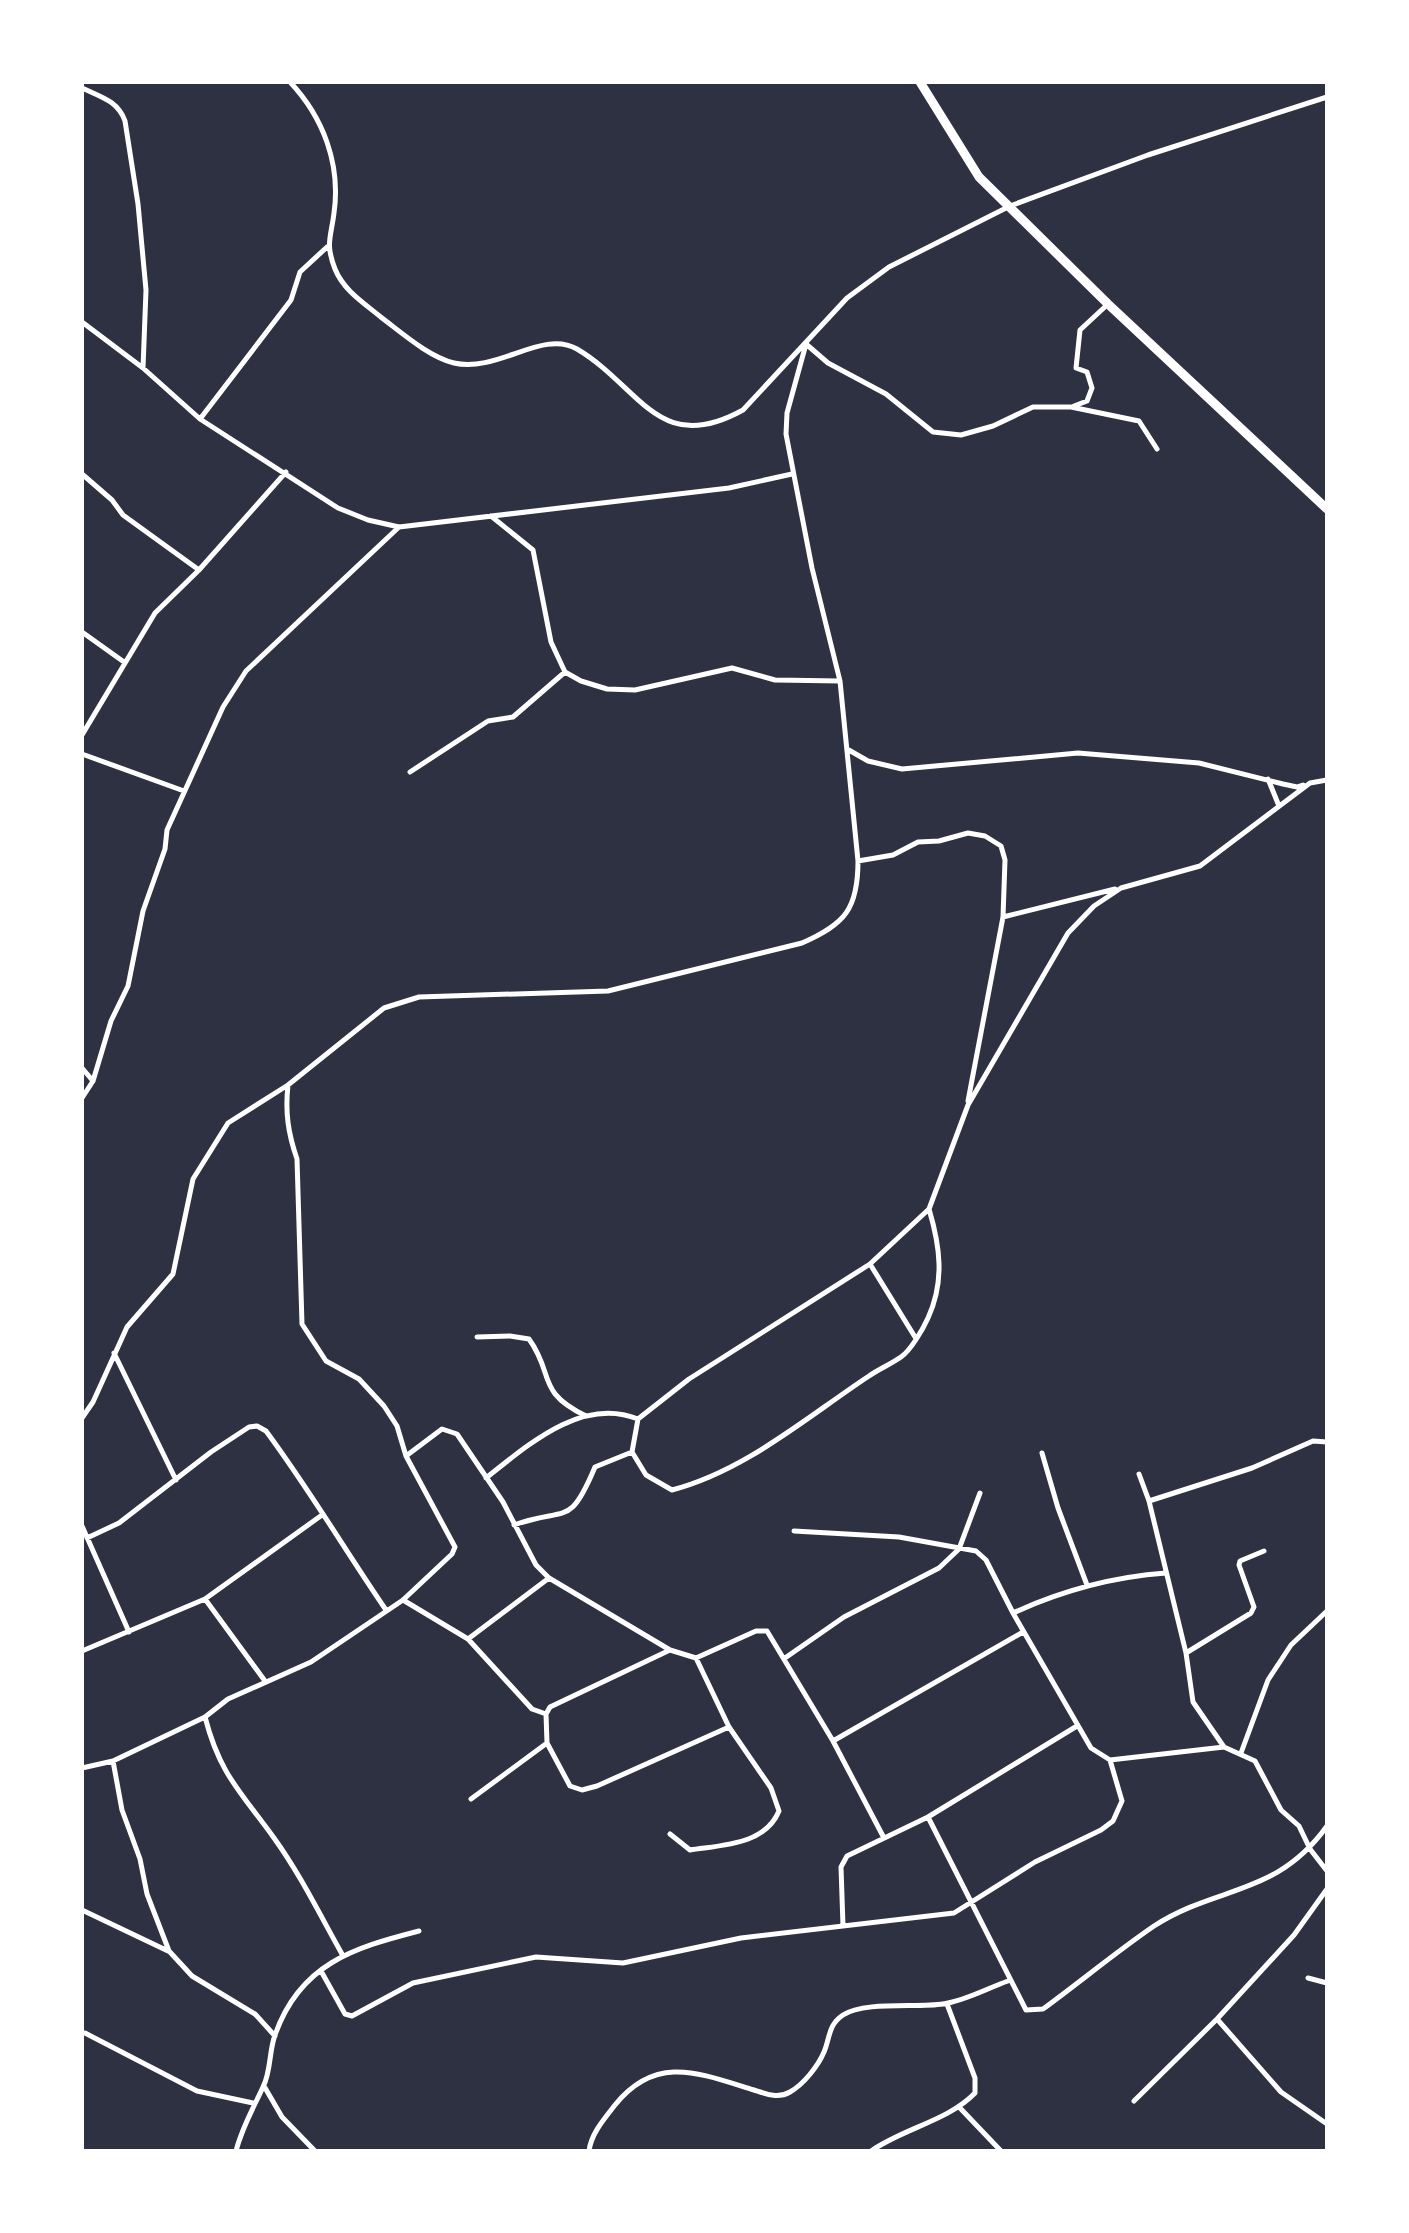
<svg xmlns="http://www.w3.org/2000/svg" width="1409" height="2233" font-family="'Space Grotesk',sans-serif">
	<style>
		.lines { fill: none; stroke-linecap: round; stroke-linejoin: round }
		.minor { stroke: #fff; stroke-width: 5 }
		.primary { stroke: #fff; stroke-width: 9 }
	</style>
	<rect width="100%" height="100%" fill="#2d3142"/>
	<g class="lines">
		<path class="minor" d="M290,82C323,117 341,164 334,213C331,238 325,243 335,269C344,291 364,303 382,318C402,333 429,357 454,363C498,373 542,329 577,349C641,387 658,457 743,410L847,298L889,267L1010,206L1148,155L1327,97
			M82,88C101,97 118,101 125,121L138,204L146,290L143,368
			M82,322L143,368L200,419L338,508L368,520L399,527L729,488L792,474
			M806,344L828,363L886,394L933,432L961,435L993,426L1033,407H1071L1139,421L1157,449
			M1074,406L1087,401L1092,388L1087,372L1076,368L1080,330L1108,304
			M200,419L291,300L300,272L327,247
			M82,474L112,500L123,515L199,570
			M491,516L533,550L551,642L565,672L581,681L607,689L635,690L732,668L775,680L840,681
			M82,632L124,662
			M82,735L155,613L199,570L286,472
			M847,749L868,761L902,769L1078,753L1199,763L1283,784L1297,787L1303,785
			M82,754L184,791
			M410,772L488,721L513,717L565,672
			M1268,779L1279,806
			M858,861L893,855L918,842L939,841L968,833L985,836L1001,846L1005,860L1003,917L968,1101
			M1003,917L1115,889
			M82,1068L93,1081
			M82,1098L93,1081L111,1021L128,986L143,911L165,849L167,830L223,707L246,671L399,527
			M870,1264L929,1209L968,1105L1068,933L1094,906L1121,888L1200,866L1310,783L1327,780
			M477,1337L510,1336L529,1339C555,1375 535,1391 586,1416
			M915,1337L870,1264L689,1379L638,1419L632,1452L646,1475L672,1490C745,1471 807,1417 869,1376C879,1369 891,1364 901,1357C911,1350 923,1329 928,1318C945,1281 940,1246 929,1209
			M114,1353L176,1480
			M82,1418L93,1402L127,1327L173,1274L193,1179L228,1123L288,1085L384,1008L419,997L608,991L802,943C845,924 858,909 858,861L840,681L812,568L786,434L787,413L806,344
			M1042,1453L1058,1508L1087,1585
			M406,1456L442,1429L457,1434L503,1502L536,1565L549,1578L670,1650L696,1658L756,1631H767L833,1741L884,1838
			M1139,1474L1149,1501L1186,1653L1193,1702L1224,1747
			M486,1478C528,1445 582,1396 638,1419
			M1149,1501L1252,1468L1313,1441L1327,1442
			M514,1525C567,1506 569,1529 595,1467L632,1452
			M82,1526L129,1632
			M794,1531L899,1537L976,1551L986,1560L1013,1613L1091,1748L1110,1760L1224,1747L1255,1761L1281,1810L1299,1826L1310,1849L1327,1871
			M87,1538L119,1523L211,1452L249,1427L257,1426L266,1431C309,1489 345,1550 386,1610
			M205,1599L265,1681
			M403,1600L468,1639L532,1709L546,1714L550,1707L670,1650
			M1013,1613C1063,1590 1111,1577 1166,1573
			M468,1639L549,1578
			M82,1651L205,1599L322,1515
			M1186,1653L1251,1613L1254,1607L1239,1565L1240,1561L1264,1551
			M785,1658L844,1617L939,1568L959,1549L980,1493
			M205,1717C220,1775 241,1792 274,1838C300,1874 320,1915 342,1954
			M833,1741L1023,1632
			M547,1743L570,1786L582,1790L597,1786L729,1727
			M1241,1753L1268,1680L1291,1645L1327,1611
			M113,1761L122,1810L140,1859L147,1894L169,1951L192,1976L255,2014L275,2036
			M82,1768L113,1761L205,1717L228,1699L311,1662L403,1600L452,1554L455,1547L406,1456L397,1426L384,1406L359,1379L326,1361L302,1324L297,1159C288,1133 285,1112 288,1085
			M471,1799L547,1743L546,1714
			M928,1817L1026,2010L1043,2009C1080,1982 1116,1952 1154,1926C1217,1885 1276,1897 1327,1826
			M670,1834L690,1850C722,1845 765,1845 779,1811L771,1788L729,1727L696,1658
			M82,1910L168,1951
			M843,1926L841,1867L847,1856L928,1817L1077,1726
			M321,1971L345,2014L352,2016L413,1983L536,1957L623,1963L741,1938L954,1913L1035,1862L1101,1830L1113,1821L1122,1801L1110,1760
			M1308,1978L1327,1983
			M1217,2019L1281,2092L1327,2124
			M85,2033L197,2091L253,2103
			M264,2086L282,2117L315,2151
			M1134,2101L1217,2019L1294,1935L1327,1889
			M960,2108L1001,2151
			M236,2151C242,2127 253,2109 263,2087C271,2072 269,2051 275,2035C300,1964 353,1948 419,1931
			M589,2151C591,2134 604,2119 615,2105C656,2054 699,2073 754,2090C766,2094 778,2099 790,2092C804,2084 818,2066 824,2052C830,2038 828,2025 843,2015C864,2001 917,2008 943,2004C965,2001 988,1988 1008,1981
			M871,2151C904,2128 948,2121 975,2093V2078L947,2004"/>
		<path class="primary" d="M920,82L979,177L1108,304L1327,509"/>
	</g>
	<rect width="1409" height="2233" fill="none" stroke="#ffffff" stroke-width="168"/>
</svg>
